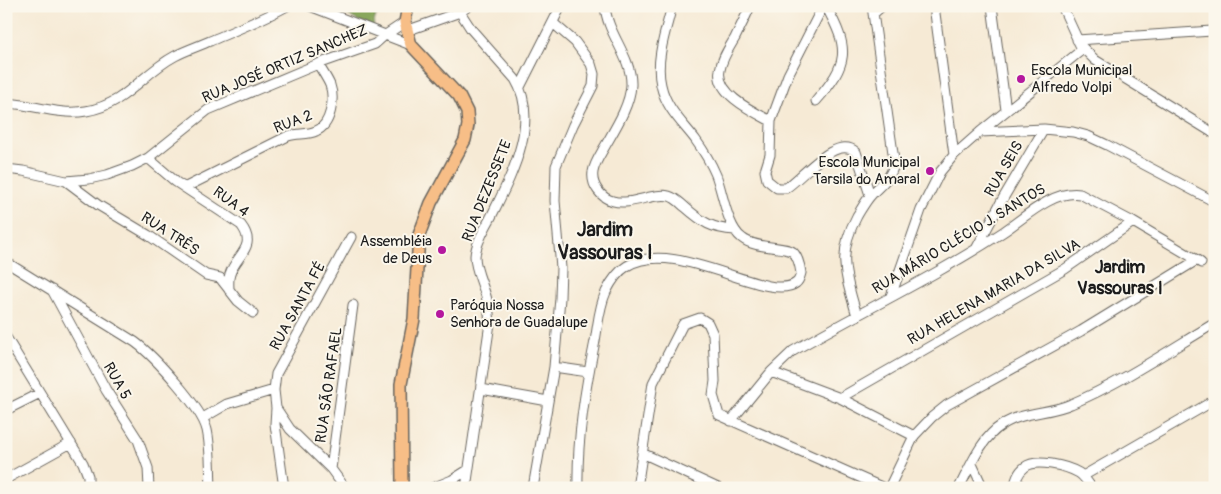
<svg xmlns="http://www.w3.org/2000/svg" width="1221" height="494" font-family="Pangolin,sans-serif">
	<style>
		.forest { fill: #89a75b; stroke: #52623c }
		.lines { fill: none; stroke-linecap: round; stroke-linejoin: round }
		.minor-casing { stroke: #68645d; stroke-width: 11 }
		.major-casing { stroke: #68645d; stroke-width: 14 }
		.minor { stroke: #fff; stroke-width: 9 }
		.major { stroke: #f7be87; stroke-width: 11 }
		.poi-dot { fill: #b5179e; stroke: #fbf7ec; stroke-width: 2 }
		.labels { text-anchor: middle; dominant-baseline: central; stroke-width: 4; stroke-linejoin: round; paint-order: stroke }
		.street-label { font-size: 15px; fill: #1c1c1c; stroke: #fbf7ec }
		.poi-label { font-size: 15px; fill: #1c1c1c; stroke: #fbf7ec; text-anchor: start }
		.quarter-label { font-size: 18px; font-weight: bold; fill: #1c1c1c; stroke: #fbf7ec }
		.district-label { font-size: 20px; font-weight: bold; fill: #1c1c1c; stroke: #fbf7ec }
	</style>
	<rect width="100%" height="100%" fill="#fbf7ec"/>
	<filter id="ink" filterUnits="userSpaceOnUse"><feTurbulence type="fractalNoise" baseFrequency=".02" numOctaves="2"/><feDisplacementMap in="SourceGraphic" scale="10" xChannelSelector="R" yChannelSelector="G"/><feConvolveMatrix kernelMatrix="1 2 1 2 8 2 1 2 1" color-interpolation-filters="sRGB"/></filter>
	<filter id="wash" filterUnits="userSpaceOnUse"><feTurbulence type="fractalNoise" baseFrequency=".0096" numOctaves="4" result="noise"/><feDisplacementMap in="SourceGraphic" scale="20" xChannelSelector="R" yChannelSelector="G"/><feGaussianBlur stdDeviation="1.12" result="paint"/><feColorMatrix in="noise" values="0 0 0 0 0 0 0 0 0 0 0 0 0 0 0 0 0 1.4 0 .05"/><feComposite in="paint" operator="in"/></filter>
	<g filter="url(#wash)">
		<rect width="100%" height="100%" fill="#f6ead5"/>
		<path class="forest" d="M333,6H399L395,13L376,15L373,26L358,21Z"/>
	</g>
	<g filter="url(#ink)">
		<g class="lines">
			<defs>
				<path id="minor" d="M310,6L411,45
					M605,6C607,34 632,57 631,85C630,106 614,130 604,148C600,155 594,164 593,172C591,185 601,198 613,201C631,206 654,192 669,196C676,198 680,203 685,207C702,222 712,229 735,230
					M750,6C746,17 740,27 735,38C729,48 722,58 720,70C715,94 754,112 771,121
					M823,6L788,75L771,121L770,155L765,171L767,180L777,188H786C802,178 836,134 856,152L870,195
					M934,6L954,155
					M992,6L1006,110
					M1062,6L1080,45L1095,60L1215,134
					M460,12L471,29L515,79C541,122 510,178 491,217C485,229 476,242 475,256C475,271 484,286 487,300C489,308 489,316 490,323L466,488
					M874,13L882,6
					M406,31L460,12L469,6
					M1077,40L1212,31
					M520,87L561,6
					M816,101C849,63 850,50 826,6
					M6,103C33,104 59,116 86,111C127,104 141,74 175,56C186,50 199,46 210,41C236,30 262,20 287,6
					M980,132L1044,129L1073,132L1088,136L1107,145L1215,202
					M148,158L176,182L241,225C258,247 236,255 230,274C228,279 229,286 229,290
					M6,169L23,171L66,181L89,179L107,175L132,166L148,158L208,110L318,64L375,44L384,36L405,22
					M66,181L98,205L148,235L206,275L220,278L238,301L253,313
					M186,187L288,136C297,133 308,135 316,131C331,125 335,99 330,85C327,78 322,71 318,64
					M976,249L1001,202L1044,129
					M6,262L135,342C154,356 202,408 207,430C211,448 210,469 211,488
					M52,290L106,390L138,440L148,468L149,488
					M891,296L921,210L940,172L954,155L980,132L1083,49
					M857,316C846,277 836,255 857,216C862,208 866,200 872,194C882,183 894,176 894,160L872,6
					M6,337L83,463L88,476V488
					M554,367L588,372
					M771,372L840,398L914,436
					M481,389L548,401
					M840,398L1065,269L1133,222
					M276,408L275,424L284,488
					M6,410L40,393
					M203,418L227,404L274,390
					M731,421L771,372L793,351C862,311 936,276 1003,232C1024,218 1053,190 1080,194L1133,222L1197,260
					M642,453L718,488
					M972,464L983,488
					M331,469L353,305
					M1083,476L1215,400
					M6,479L71,443
					M1016,481L1024,488
					M345,488L331,469L290,429L276,408L274,390L276,374L351,237
					M432,488L452,480L468,470
					M533,488L554,367L560,298L561,268L555,201L556,166L573,125L593,86L594,74L591,64L575,42L553,23
					M578,488C577,438 585,390 595,341C598,325 599,307 606,292C611,282 617,272 627,266C675,236 768,304 796,283C799,281 800,277 801,273C800,266 798,257 793,252C786,246 755,249 742,238C727,227 723,193 716,175C711,163 703,150 695,139C681,121 666,108 661,85C655,60 666,30 672,6
					M637,488L653,383L683,324L700,318L708,323L713,334L715,381L713,395L719,415L884,488
					M889,488L914,436L932,417L947,405L1081,331L1197,260L1201,263
					M959,488C970,467 981,438 1002,425C1023,411 1049,414 1071,404C1121,383 1168,351 1215,323
					M1014,488C1016,480 1018,472 1025,467C1036,458 1067,466 1079,473C1084,476 1088,483 1092,488
					M1206,488L1215,483"/>
				<path id="major" d="M402,488L401,384L414,319L419,235L431,203L465,140L468,125L467,112L459,96L411,45L405,22L408,6"/>
			</defs>
			<use href="#minor" class="minor-casing"/>
			<use href="#major" class="major-casing"/>
			<use href="#minor" class="minor"/>
			<use href="#major" class="major"/>
		</g>
	</g>
	<g class="poi-dot">
		<circle cx="1021" cy="79" r="5"/>
		<circle cx="930" cy="171" r="5"/>
		<circle cx="442" cy="250" r="5"/>
		<circle cx="440" cy="314" r="5"/>
	</g>
	<g class="labels">
		<g class="street-label">
			<text transform="translate(285 64) rotate(-23)">RUA JOSÉ ORTIZ SANCHEZ</text>
			<text transform="translate(293 122) rotate(-21)">RUA 2</text>
			<text transform="translate(1004 169) rotate(-60)">RUA SEIS</text>
			<text transform="translate(487 191) rotate(-68)">RUA DEZESSETE</text>
			<text transform="translate(231 202) rotate(36)">RUA 4</text>
			<text transform="translate(170 234) rotate(33)">RUA TRÊS</text>
			<text transform="translate(959 239) rotate(-31)">RUA MÁRIO CLÉCIO J. SANTOS</text>
			<text transform="translate(994 292) rotate(-30)">RUA HELENA MARIA DA SILVA</text>
			<text transform="translate(298 306) rotate(-61)">RUA SANTA FÉ</text>
			<text transform="translate(117 381) rotate(60)">RUA 5</text>
			<text transform="translate(329 385) rotate(-82)">RUA SÃO RAFAEL</text>
		</g>
		<g class="poi-label">
			<text x="1031" y="70">Escola Municipal<tspan x="1031" dy="17">Alfredo Volpi</tspan></text>
			<text x="920" y="162" text-anchor="end">Escola Municipal<tspan x="920" dy="17">Tarsila do Amaral</tspan></text>
			<text x="432" y="241" text-anchor="end">Assembléia<tspan x="432" dy="17">de Deus</tspan></text>
			<text x="450" y="305">Paróquia Nossa<tspan x="450" dy="17">Senhora de Guadalupe</tspan></text>
		</g>
		<g class="quarter-label">
			<text x="1120" y="267">Jardim<tspan x="1120" dy="21">Vassouras I</tspan></text>
		</g>
		<g class="district-label">
			<text x="605" y="229">Jardim<tspan x="605" dy="23">Vassouras I</tspan></text>
		</g>
	</g>
	<rect width="1221" height="494" fill="none" stroke="#fbf7ec" stroke-width="25"/>
</svg>
